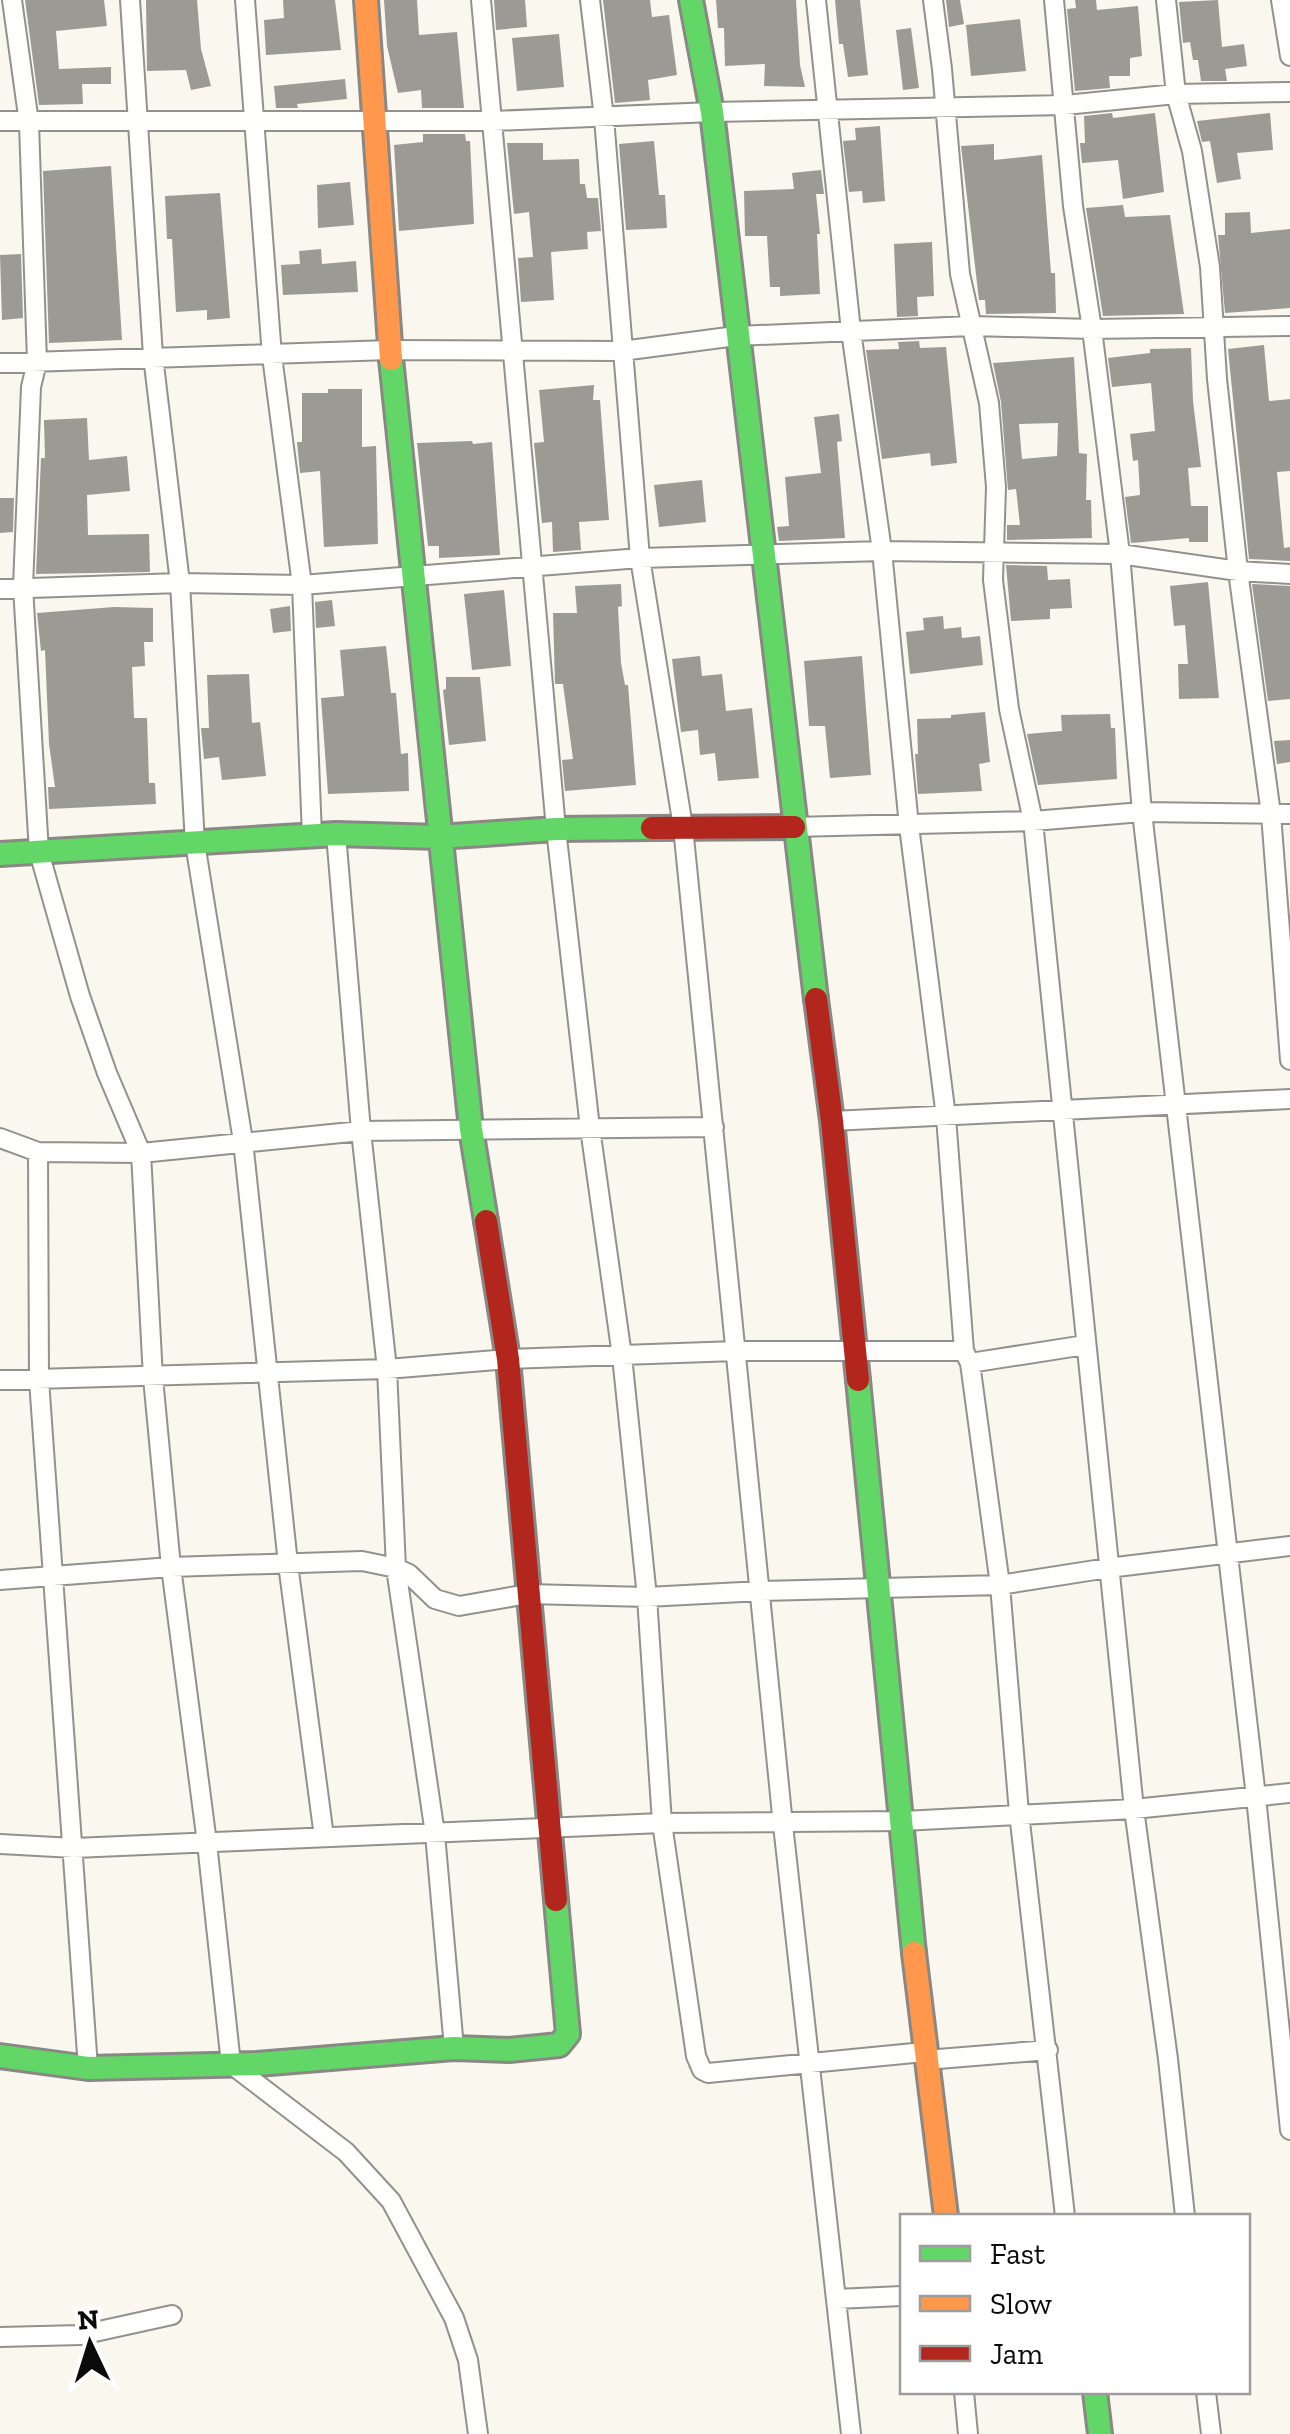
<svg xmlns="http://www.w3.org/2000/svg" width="1290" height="2434" font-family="'Zilla Slab',serif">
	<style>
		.building { fill: #9c9a94; fill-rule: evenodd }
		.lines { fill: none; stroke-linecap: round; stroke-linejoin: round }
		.street-casing { stroke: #93918d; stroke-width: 22 }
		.fast-casing { stroke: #898884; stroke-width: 28 }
		.slow-casing { stroke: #898884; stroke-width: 28 }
		.jam-casing { stroke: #898884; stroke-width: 28 }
		.street { stroke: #fefefc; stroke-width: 18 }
		.fast { stroke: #63d668; stroke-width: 22 }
		.slow { stroke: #ff974d; stroke-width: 22 }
		.jam { stroke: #b3261e; stroke-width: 22 }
	</style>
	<rect width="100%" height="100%" fill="#faf7ee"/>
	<path class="building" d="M25,0H104L107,26L56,31L59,69L111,67V84H82L83,104L39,105Z
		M146,0H197L201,49L211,86L191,90L186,70L147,71Z
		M283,0H335L341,50L266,55L264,20L284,18Z
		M384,0H417L419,35L457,32L464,108H422L421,90L398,93L387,46Z
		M494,0H525L527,27L496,30Z
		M603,0H650L652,17L669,15L677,75L648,80L650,100L615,103Z
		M716,0H796L800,65L805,87L764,86L765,64L725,66L724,28H718Z
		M835,0H860L868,75L848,77L843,44H839Z
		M946,0H960L964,24L949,27Z
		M1075,0H1096L1097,10L1138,6L1142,56L1130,58V76H1109L1110,88L1075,91L1067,9L1076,8Z
		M1218,0L1222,47L1244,44L1247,66L1225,69L1227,81H1201L1198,60H1193L1190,42L1183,43L1179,2Z
		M1020,19L1026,71L971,76L966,25Z
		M911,28L919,88L903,90L896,30Z
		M559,34L564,87L517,91L512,38Z
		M345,79L347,99L297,104L298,108H276L274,86Z
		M1112,113L1113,118L1155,113L1164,192L1123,199L1118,160L1082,163L1080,143H1085L1084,116Z
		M1270,113L1273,150L1237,153L1241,179L1217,183L1210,141L1202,142L1197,121Z
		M880,126L885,201L863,203L862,191L849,192L843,141L856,140L855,128Z
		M423,134H465L466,141H470L474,224L399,231L394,145L423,142Z
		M654,141L659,195H665L667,228L626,230L619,144Z
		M507,143H543V160L579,159L580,184H585L587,198H598L601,231L587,232L588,249L551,252L554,300L521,302L518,258L533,257L529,212L514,214Z
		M994,144V160L1042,155L1051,273H1055L1056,313L986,314L985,300H979L961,146Z
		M111,166L122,340L49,343L43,171Z
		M821,170L824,194H816L820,234H817L820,294L780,296V287H770L767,236H745L744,191L794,189L792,173Z
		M350,182L354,225L318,228L317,185Z
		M220,193L230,318L207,320V310L176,312L172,239H167L165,196Z
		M1123,205L1125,217L1170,215L1184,314L1103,316L1086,208Z
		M1250,212L1251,233L1290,229V308L1225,313L1218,235H1225V213Z
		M932,242L934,296L917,297L918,316L897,317L894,244Z
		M321,249L322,264L356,261L358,292L283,295L281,265L300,264L299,251Z
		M21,254L23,318L2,320L0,255Z
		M919,341L920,348L946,347L957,463L931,466L930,453L882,459L866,350L899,349L898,342Z
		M1264,345L1269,401L1290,399V471L1277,472L1284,548L1290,547V561L1249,559L1228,349Z
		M1191,348L1193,401L1201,467L1188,468L1191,506H1208V542H1189V538L1131,543L1125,497L1140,495L1138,460L1133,461L1130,434L1155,431L1151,383L1112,387L1108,358L1150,353V349Z
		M1074,357L1079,453L1087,454L1086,500H1091L1092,538L1007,540V525H1020L1016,489L1008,490L1001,402L993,363ZM1058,423L1057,456L1022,459L1019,424Z
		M594,385L593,400H600L609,520L579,522L581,550L553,552L552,522L542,523L534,443L544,442L539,390Z
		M328,389H362V447L376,446L378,544L324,547L320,471L300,473L297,442H302V393H328Z
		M839,414L842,441L837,442L845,538L779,541L777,527L789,526L785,477L821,473L814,417Z
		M87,418L89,460L127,456L130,491L87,495L88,535L149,534L150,572L36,574L41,458H45L44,420Z
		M472,441L473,444L492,442L500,555L439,558V546H428L417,443Z
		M702,480L706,522L659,527L654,485Z
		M0,498H14L13,532L0,533Z
		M1006,565L1047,566L1048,580L1070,579L1072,608L1050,609V619L1011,621Z
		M1208,582L1219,698L1179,699L1178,664H1188L1185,625L1174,626L1170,586Z
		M621,584L622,606L618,607L621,663L625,685H628L636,785L565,791L562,760L573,759L563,684H555L553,613H577L575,586Z
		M1252,584L1290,586V699L1268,701Z
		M504,590L511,666L472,670L464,594Z
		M332,600L335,626L316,628L315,602Z
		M290,606L291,631L273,633L270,609Z
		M114,607L153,608V642H144L145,666L132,667L134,718H147L149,783H155L156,804L49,809L48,787H55L49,744L45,650L41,651L37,613Z
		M943,616L944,629L961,627L962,638L980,636L983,665L910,674L906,632L924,630L923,618Z
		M386,646L391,693H396L401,754L408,753L409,791L328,794L321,698L344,696L340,650Z
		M700,656L702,676L722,674L726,711L752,708L759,778L718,781L715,753L700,755L698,730L681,732L672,659Z
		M862,656L871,775L830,778L825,726H809L804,661Z
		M249,674L252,723L260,722L266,776L222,780L219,757L204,759L201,728H209L207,675Z
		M446,677H480L486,741L449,745L443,690L446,689Z
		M985,712L990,762L979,764L982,791L918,794L915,754H918L917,719L951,718V715Z
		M1110,714L1111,728H1115L1117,779L1038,785L1027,734L1062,731L1061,715Z
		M1290,740V762L1277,764L1274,741Z"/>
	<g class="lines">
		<defs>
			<path id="street" d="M12,0L29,123L37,362L31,387L23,587L39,852L80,996L107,1073L141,1153L153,1378L171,1567L207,1843L231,2064L346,2152L391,2201L454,2318L468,2360L478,2434
				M130,0L153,356L180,583L195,843L243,1141L288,1564L324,1837
				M245,0L272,356L302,585L312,836
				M481,0L556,829L590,1128L622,1356L647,1597L662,1823L696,2056L702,2070L708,2073L924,2052
				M590,0L604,118L640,558L683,827L783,1825L851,2434
				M816,0L851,331L882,551L909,826L946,1117L964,1351L970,1363L1000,1585L1019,1813L1065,2216
				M933,0L942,69L960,274L989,403L996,487L993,580L1009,709L1033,821L1134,1809L1168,2059L1185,2216
				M1054,0L1073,206L1092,329L1120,554L1142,812L1256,1797L1290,2130
				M1166,0L1176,94L1192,151L1210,267L1217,379L1238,571L1271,814L1290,1060
				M1281,0L1290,56
				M0,121H493L712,112L1065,105L1176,94L1290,92
				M0,363L390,350L622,351L736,336L971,326L1092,329L1290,326
				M0,589L180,583L302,585L640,558L882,551L1120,554L1238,571L1290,574
				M794,827L1033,821L1142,812L1290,814
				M336,834L361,1131L387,1369L396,1568L435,1834L454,2048
				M832,1121L1290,1099
				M0,1138L38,1152L141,1153L361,1131L714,1127
				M38,1152L39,1380L88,2068
				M970,1363L1085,1345
				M0,1380L387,1369L508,1359L736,1351H964
				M0,1580L171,1567L362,1561L396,1568L409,1574L435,1599L459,1606L528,1594L647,1597L761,1591L1000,1585L1108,1568L1290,1546
				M0,1844L74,1848L662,1823L903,1821L1134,1809L1290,1793
				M926,2060L1048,2050
				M836,2299L902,2296
				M0,2337L81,2335L172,2315
				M964,2392L968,2434
				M1206,2392L1211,2434"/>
			<path id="fast" d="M691,0L712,112L816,999
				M391,359L471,1129L486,1221
				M0,854L336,834L439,837L556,829L652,828
				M858,1380L914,1953
				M0,2056L88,2068L257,2064L454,2048L509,2050L559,2045L568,2034L556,1900
				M1095,2392L1100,2434"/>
			<path id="slow" d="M366,0L391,359
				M914,1953L946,2216"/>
			<path id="jam" d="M652,828L794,827
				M816,999L832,1121L858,1380
				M486,1221L508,1359L556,1900"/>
		</defs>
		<use href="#street" class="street-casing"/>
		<use href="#fast" class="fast-casing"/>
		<use href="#slow" class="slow-casing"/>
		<use href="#jam" class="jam-casing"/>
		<use href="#street" class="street"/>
		<use href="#fast" class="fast"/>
		<use href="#slow" class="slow"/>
		<use href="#jam" class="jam"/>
	</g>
	<rect x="900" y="2214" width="350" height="180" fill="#ffffff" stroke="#9d9d9d" stroke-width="2.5"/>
	<rect x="920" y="2246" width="50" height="15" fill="#63d668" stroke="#9d9d9d" stroke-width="2.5"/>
	<text x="990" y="2264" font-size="30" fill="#0b0b0b">Fast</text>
	<rect x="920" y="2296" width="50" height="15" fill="#ff974d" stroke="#9d9d9d" stroke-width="2.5"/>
	<text x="990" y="2314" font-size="30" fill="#0b0b0b">Slow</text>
	<rect x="920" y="2346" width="50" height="15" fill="#b3261e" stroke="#9d9d9d" stroke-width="2.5"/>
	<text x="990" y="2364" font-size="30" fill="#0b0b0b">Jam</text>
	<g transform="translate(90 2344) rotate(356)" stroke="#ffffff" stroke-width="8" paint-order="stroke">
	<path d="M0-8L18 38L0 25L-18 38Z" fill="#0b0b0b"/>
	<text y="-15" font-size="28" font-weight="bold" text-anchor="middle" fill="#0b0b0b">N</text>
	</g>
</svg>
